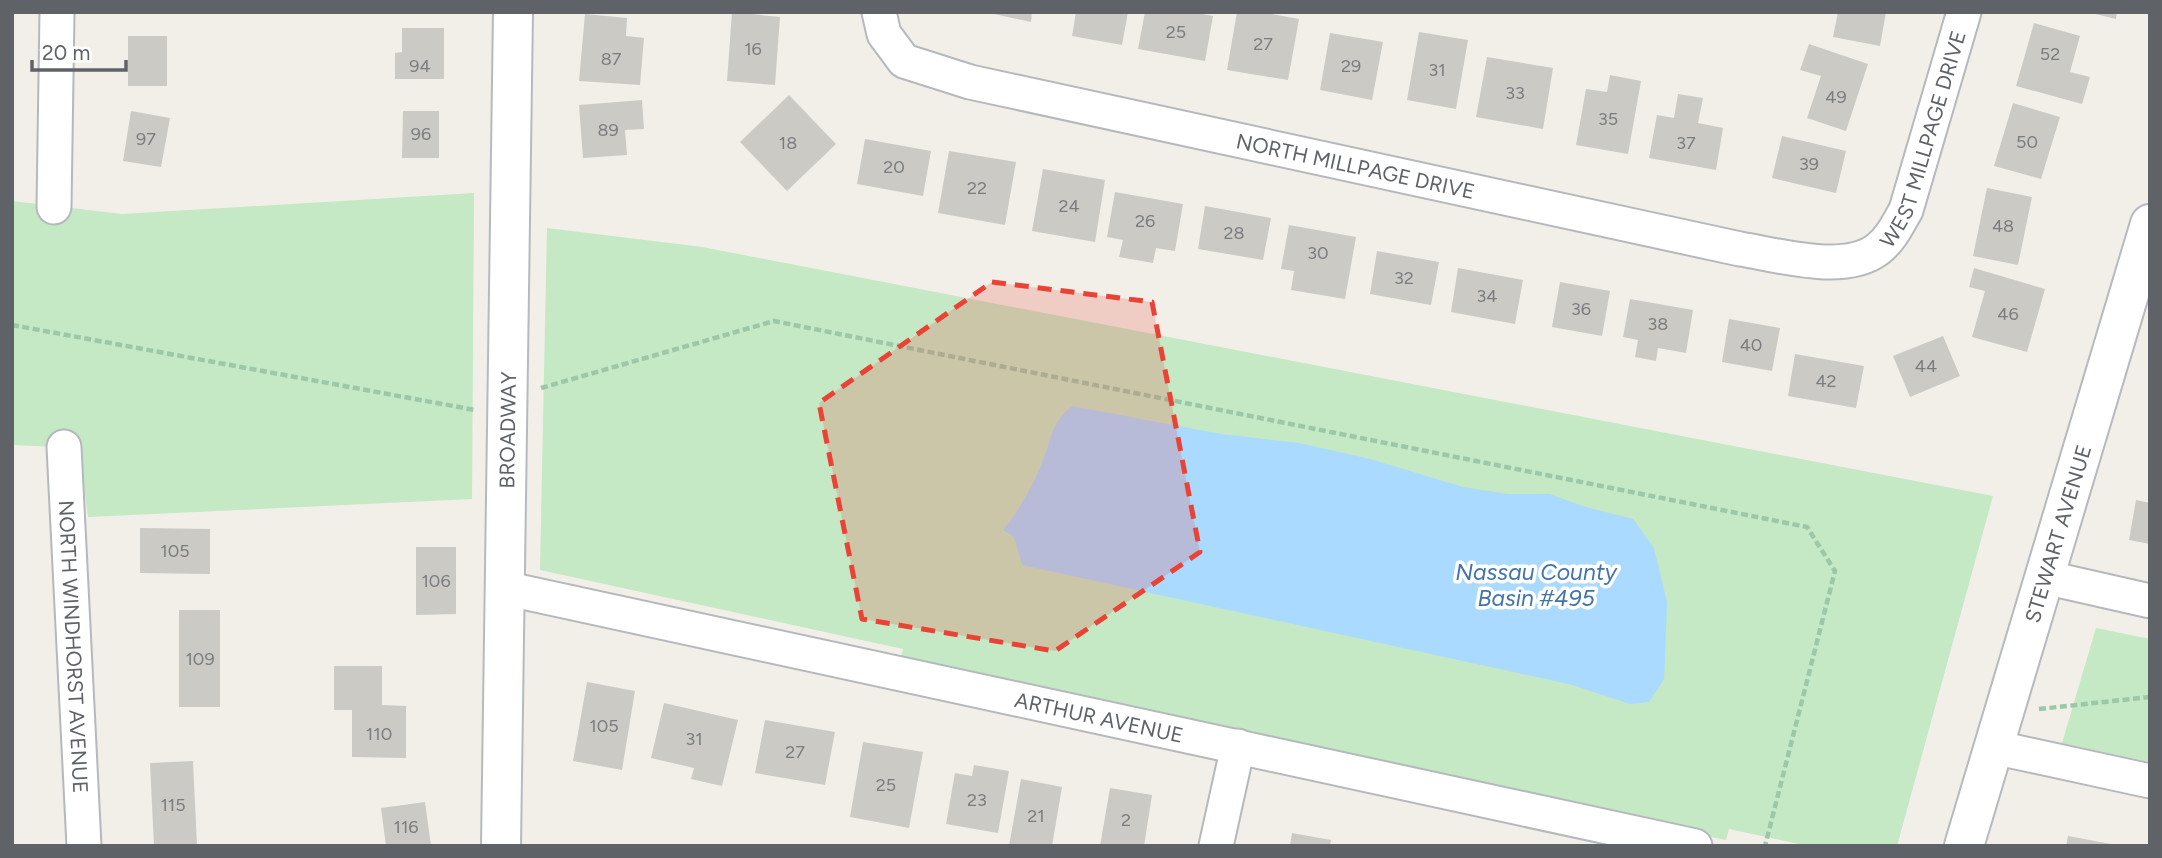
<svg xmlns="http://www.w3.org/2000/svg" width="2162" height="858" font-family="Figtree,sans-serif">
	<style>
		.green { fill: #c5e8c5 }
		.water { fill: #aadaff }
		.building { fill: #cccac5 }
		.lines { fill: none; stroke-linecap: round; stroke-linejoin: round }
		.street-casing { stroke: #b5b8bc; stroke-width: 37 }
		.secondary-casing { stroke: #b6babf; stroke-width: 42 }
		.path { stroke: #9cc7a9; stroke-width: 4.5; stroke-dasharray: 7 3.5; stroke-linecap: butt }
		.street { stroke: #fff; stroke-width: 33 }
		.secondary { stroke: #fff; stroke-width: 38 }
		.marked { fill: #ea4335; fill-opacity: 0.2; stroke: #ea4335; stroke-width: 5; stroke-dasharray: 14 9; stroke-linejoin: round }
		.labels { text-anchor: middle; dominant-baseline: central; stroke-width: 7; stroke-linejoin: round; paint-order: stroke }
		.number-label { font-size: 18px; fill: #7a7d7f }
		.street-label { font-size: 21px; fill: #5f6368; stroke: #fff }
		.water-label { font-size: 23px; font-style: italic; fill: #4174aa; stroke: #fff }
	</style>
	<rect width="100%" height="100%" fill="#f1efe8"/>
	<path class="green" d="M474,193L472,499L88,517L79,448L12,445V201L122,214Z
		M547,228L702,247L1993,496L1897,846H1808L1729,829L1726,840L899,667L903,649L540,570Z
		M2096,628L2150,639V762L2062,743Z"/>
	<path class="water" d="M1072,406L1221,434L1299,443L1370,459L1463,487L1507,494H1549L1589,508L1633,519L1654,548L1667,602L1664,679L1649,702L1630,704L1569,684L1022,565L1014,537L1003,530C1019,511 1033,485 1042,463C1053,436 1049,426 1072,406Z"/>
	<path class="building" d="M732,12L780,17L775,85L727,81Z
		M985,12H1032L1031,22Z
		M1076,12H1128L1122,45L1072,36Z
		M1145,12H1191L1213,16L1205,61L1138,49Z
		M1237,12H1260L1299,19L1288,80L1227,70Z
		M1838,12H1886L1880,46L1833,37Z
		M2087,12H2117L2116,19Z
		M585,14L627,18L626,36L644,38L640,85L579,81Z
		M2034,23L2080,36L2070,72L2090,77L2082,104L2016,86Z
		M402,28H444V79H395V53L402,52Z
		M1419,32L1468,40L1456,109L1407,100Z
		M1330,33L1383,42L1372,100L1320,90Z
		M128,36H167V86H128Z
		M1809,44L1868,64L1846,131L1807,118L1821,76L1800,70Z
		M1487,57L1553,68L1543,129L1476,117Z
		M1610,75L1641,81L1628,154L1576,145L1586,89L1607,92Z
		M1678,94L1703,98L1698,123L1723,128L1716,170L1649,158L1657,115L1674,118Z
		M789,95L836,144L787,191L740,142Z
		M642,100L644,129L625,130L627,155L583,158L579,105Z
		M2013,103L2060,117L2041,179L1994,166Z
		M131,111L170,118L161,167L123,161Z
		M403,111H439V158H402Z
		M1782,136L1846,151L1836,193L1772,178Z
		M865,139L931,151L923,196L857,184Z
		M949,151L1016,162L1005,225L938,213Z
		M1043,169L1105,180L1095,242L1032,231Z
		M1987,188L2032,197L2018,265L1973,256Z
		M1115,192L1183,204L1175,251L1156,248L1153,263L1119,257L1123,240L1107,237Z
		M1205,206L1271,218L1263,260L1198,249Z
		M1289,225L1356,237L1345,299L1291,290L1294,271L1281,269Z
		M1377,251L1439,262L1431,305L1370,294Z
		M1458,268L1523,280L1515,324L1451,312Z
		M1974,268L2045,289L2027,352L1972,337L1985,291L1969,287Z
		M1560,282L1610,291L1602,336L1552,327Z
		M1630,299L1693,310L1686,353L1658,348L1656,361L1635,357L1638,340L1623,337Z
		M1729,319L1780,328L1772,371L1722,362Z
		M1943,336L1960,376L1910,397L1893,356Z
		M1795,354L1864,366L1856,408L1788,396Z
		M2136,500L2150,503V544L2129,540Z
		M140,528L210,529V574L140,573Z
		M416,547H456V614L416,615Z
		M179,610H220V707H179Z
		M334,666H382V705L406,706V758L352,757V710H334Z
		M587,682L635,691L622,770L573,761Z
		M664,703L738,720L722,786L691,779L694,768L651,758Z
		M765,720L835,732L825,785L755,773Z
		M863,742L923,752L909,828L850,817Z
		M193,761L197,846H154L150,763Z
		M974,765L1009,771L998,833L946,824L955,773L972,776Z
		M1021,779L1062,787L1052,846H1009Z
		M1110,788L1152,795L1144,846H1100Z
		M425,802L431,846H386L381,808Z
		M1292,833L1331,840L1330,846H1290Z
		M2068,836L2111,844V846H2066Z"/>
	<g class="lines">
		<defs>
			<g id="street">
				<path id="s1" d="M879,12L884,34L904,61L970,82L1740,249C1778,255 1845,275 1878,249C1891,239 1898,224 1906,210L1964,12"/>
				<path d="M54,207L57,12"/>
				<path id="s2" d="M64,447L84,846"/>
				<path d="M2044,577L2150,601"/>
				<path id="s3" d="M504,588L1695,846"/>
				<path d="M1993,747L2150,781"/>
				<path d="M1216,846L1238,746"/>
			</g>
			<g id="secondary">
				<path id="s4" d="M501,846L513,12"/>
				<path id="s5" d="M1964,846L2150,224"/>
			</g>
		</defs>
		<use href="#street" class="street-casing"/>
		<use href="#secondary" class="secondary-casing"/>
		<path class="path" d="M12,325L475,410
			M541,388L774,321L1807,527L1835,571L1765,846
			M2039,709L2150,697"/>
		<use href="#street" class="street"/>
		<use href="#secondary" class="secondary"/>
	</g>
	<path class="marked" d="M992,282L1152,302L1200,552L1055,651L862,619L819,403Z"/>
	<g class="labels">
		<g class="number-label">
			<text x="1176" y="32">25</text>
			<text x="1263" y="44">27</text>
			<text x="753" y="49">16</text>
			<text x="2050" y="54">52</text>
			<text x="611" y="59">87</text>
			<text x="420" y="66">94</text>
			<text x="1351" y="66">29</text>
			<text x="1437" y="70">31</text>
			<text x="1515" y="93">33</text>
			<text x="1836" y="97">49</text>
			<text x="1608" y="119">35</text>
			<text x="608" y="130">89</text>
			<text x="421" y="134">96</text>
			<text x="146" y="139">97</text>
			<text x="2027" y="142">50</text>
			<text x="788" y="143">18</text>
			<text x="1686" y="143">37</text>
			<text x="1809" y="164">39</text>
			<text x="894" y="167">20</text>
			<text x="977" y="188">22</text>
			<text x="1069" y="206">24</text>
			<text x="1145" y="221">26</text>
			<text x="2003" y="226">48</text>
			<text x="1234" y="233">28</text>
			<text x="1318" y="253">30</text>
			<text x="1404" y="278">32</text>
			<text x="1487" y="296">34</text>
			<text x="1581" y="309">36</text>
			<text x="2008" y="314">46</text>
			<text x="1658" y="324">38</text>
			<text x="1751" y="345">40</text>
			<text x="1926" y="366">44</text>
			<text x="1826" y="381">42</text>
			<text x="175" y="551">105</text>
			<text x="436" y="581">106</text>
			<text x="200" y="659">109</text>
			<text x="604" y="726">105</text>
			<text x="379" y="734">110</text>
			<text x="694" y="739">31</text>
			<text x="795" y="752">27</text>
			<text x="886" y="785">25</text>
			<text x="977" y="800">23</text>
			<text x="173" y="805">115</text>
			<text x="1036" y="816">21</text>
			<text x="1126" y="820">2</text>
			<text x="406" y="827">116</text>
		</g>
		<g class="street-label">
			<text stroke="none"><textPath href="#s1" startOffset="1176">WEST MILLPAGE DRIVE</textPath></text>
			<text stroke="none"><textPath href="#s1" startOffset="520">NORTH MILLPAGE DRIVE</textPath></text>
			<text stroke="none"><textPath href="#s4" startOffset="416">BROADWAY</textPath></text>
			<text stroke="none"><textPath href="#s5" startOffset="326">STEWART AVENUE</textPath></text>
			<text stroke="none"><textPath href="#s2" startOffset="200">NORTH WINDHORST AVENUE</textPath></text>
			<text stroke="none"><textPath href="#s3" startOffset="609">ARTHUR AVENUE</textPath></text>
		</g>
		<g class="water-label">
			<text x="1536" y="572">Nassau County<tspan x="1536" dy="26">Basin #495</tspan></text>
		</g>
	</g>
	<rect width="2162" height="858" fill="none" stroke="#5f6368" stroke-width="28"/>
	<path d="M32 60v10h94v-10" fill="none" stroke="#5f6368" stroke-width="3.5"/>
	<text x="42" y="60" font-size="21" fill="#5f6368" stroke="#ffffff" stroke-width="5" paint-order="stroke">20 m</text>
</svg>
